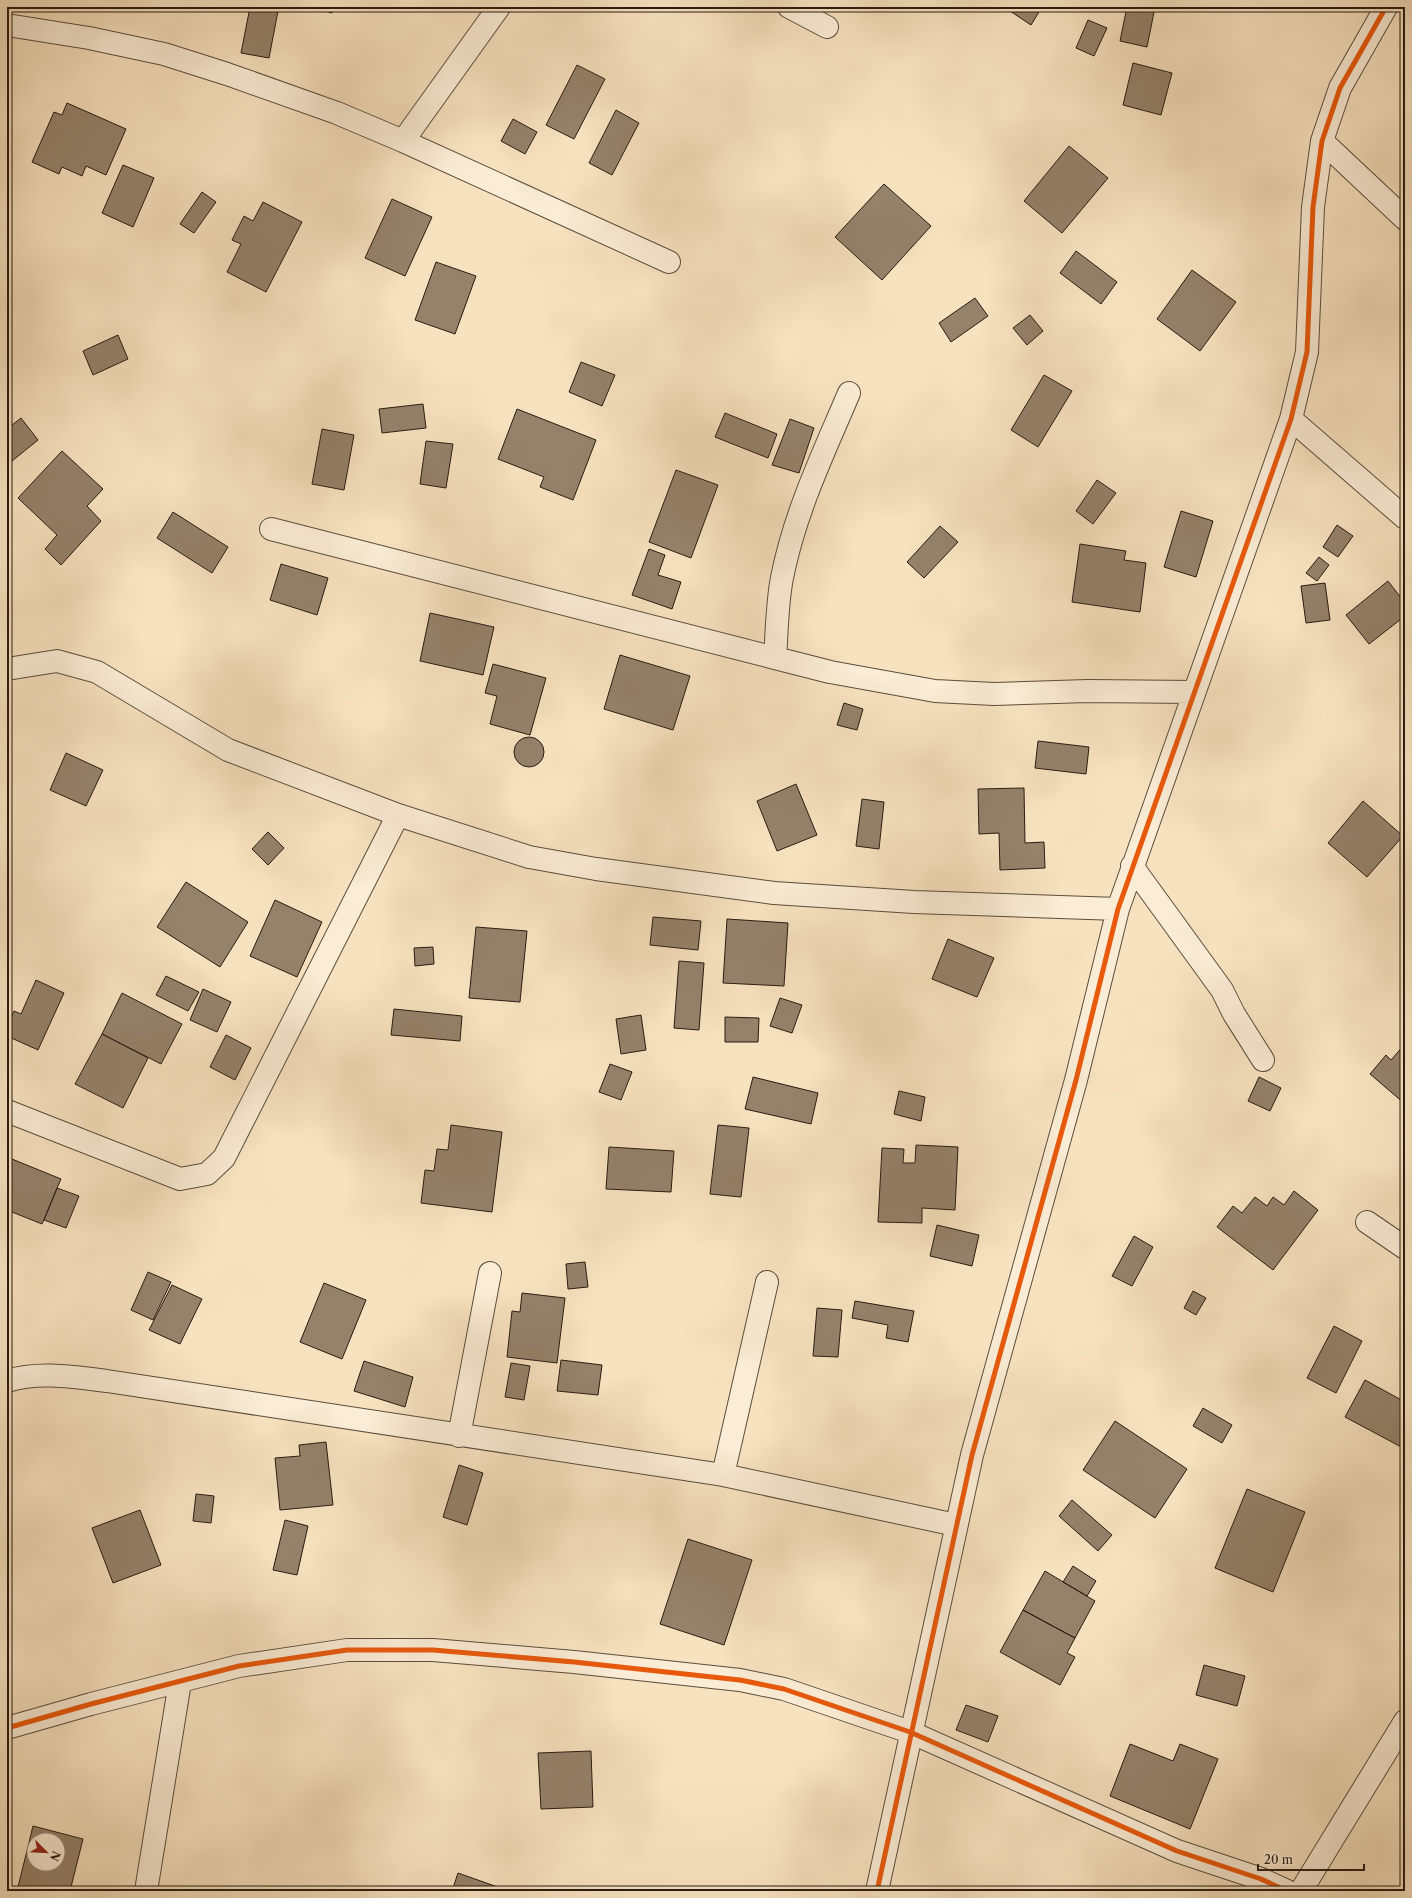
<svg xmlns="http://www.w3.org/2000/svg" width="1412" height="1898" font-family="'Libre Caslon Text',serif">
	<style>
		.building { fill: #94826b; stroke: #291b11; fill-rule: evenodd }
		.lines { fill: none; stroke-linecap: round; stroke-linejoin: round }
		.minor-casing { stroke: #5c4d3c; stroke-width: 24 }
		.minor { stroke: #faecd5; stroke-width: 22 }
		.cycleway-casing { stroke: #faecd5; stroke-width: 8 }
		.cycleway { stroke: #e8590c; stroke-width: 5 }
	</style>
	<rect width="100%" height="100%" fill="#f7e2bf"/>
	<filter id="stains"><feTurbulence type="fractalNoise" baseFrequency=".005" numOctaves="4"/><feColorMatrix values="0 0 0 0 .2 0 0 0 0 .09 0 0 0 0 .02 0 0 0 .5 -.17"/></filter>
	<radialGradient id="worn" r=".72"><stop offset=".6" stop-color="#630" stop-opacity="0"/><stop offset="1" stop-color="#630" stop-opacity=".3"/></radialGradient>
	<path class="building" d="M250,7L278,11L269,58L241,53Z
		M312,7H334L332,13Z
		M1004,7H1042L1031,25Z
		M1127,7H1155L1147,47L1120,41Z
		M1088,20L1107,28L1094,56L1076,48Z
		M1133,63L1172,73L1161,115L1123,105Z
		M577,65L605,79L574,139L546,125Z
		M67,103L126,129L106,175L86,166L82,176L62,167L59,174L32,162L54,112L62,115Z
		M616,110L639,123L612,175L589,163Z
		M513,119L537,132L525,154L501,141Z
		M1069,146L1108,178L1062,233L1024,201Z
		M123,165L154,178L133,227L102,213Z
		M884,184L931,226L882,280L835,237Z
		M202,192L216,202L194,233L180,224Z
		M392,199L432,217L405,276L365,258Z
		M263,202L302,222L266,292L227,272L241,244L232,240L244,216L253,221Z
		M1076,251L1117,282L1101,304L1060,273Z
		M436,262L476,276L455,334L415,320Z
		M1192,270L1236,302L1200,351L1157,319Z
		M975,298L988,316L951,342L939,323Z
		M1030,315L1043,331L1027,345L1013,328Z
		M118,335L128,359L93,375L83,351Z
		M581,362L615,375L602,406L569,392Z
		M1044,375L1072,391L1038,447L1011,430Z
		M423,404L426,428L382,433L379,409Z
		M517,409L596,440L573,500L540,487L544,477L498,459Z
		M725,413L777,434L768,458L715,437Z
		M21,418L38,440L7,465V429Z
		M790,419L814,428L799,473L772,465Z
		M322,429L354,435L344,490L312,484Z
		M426,441L453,444L446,488L420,484Z
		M62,451L103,489L87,506L101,521L61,565L45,549L57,535L18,498Z
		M676,470L718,485L691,558L649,542Z
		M1097,480L1116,493L1093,524L1076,511Z
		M1181,511L1213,521L1196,577L1164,567Z
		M173,512L228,547L212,573L157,538Z
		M1337,525L1353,536L1338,557L1323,547Z
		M940,526L958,542L924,578L907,562Z
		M1080,544L1126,551L1124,560L1146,563L1140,612L1072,602Z
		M649,549L665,555L658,575L681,582L672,609L632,595Z
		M1319,557L1329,565L1317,581L1306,573Z
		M281,564L328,578L317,615L270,600Z
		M1388,581L1405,603V616L1369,644L1346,615Z
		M1325,583L1330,620L1306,623L1301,586Z
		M430,613L494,627L483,675L420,661Z
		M620,655L690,676L673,730L604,709Z
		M493,664L546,678L530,735L490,724L497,696L485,693Z
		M844,703L863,709L857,730L837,725Z
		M514 752a15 15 0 1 1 30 0a15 15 0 1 1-30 0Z
		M1038,741L1089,747L1086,774L1035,768Z
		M66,753L103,770L86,806L50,790Z
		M796,784L817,835L777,851L757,801Z
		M1024,788L1025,843L1044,842L1045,868L1000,870L999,833L979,834L978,789Z
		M862,799L884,802L879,849L856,846Z
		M1363,801L1403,836L1367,877L1328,843Z
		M268,832L284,848L268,865L252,849Z
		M186,882L248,922L220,967L157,927Z
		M275,900L322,922L297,977L250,956Z
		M653,917L701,921L698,950L650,945Z
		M727,919L788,923L784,986L723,983Z
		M476,927L527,931L520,1002L469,998Z
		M948,939L994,958L977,997L932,979Z
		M433,947L434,964L415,966L414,948Z
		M679,961L704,963L699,1030L674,1028Z
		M166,976L199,992L188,1011L156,995Z
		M36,980L64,993L38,1050L7,1036V1027L14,1011L21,1014Z
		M203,989L231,1002L217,1032L190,1020Z
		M122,993L182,1024L161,1064L102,1034Z
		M780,998L802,1005L792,1033L770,1026Z
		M394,1009L462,1016L460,1041L391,1035Z
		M641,1015L646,1050L621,1054L616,1019Z
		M725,1017L759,1018L758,1042H725Z
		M102,1034L148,1058L123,1108L75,1084Z
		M226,1035L251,1048L235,1080L210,1067Z
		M1405,1044V1104L1370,1074L1386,1055L1391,1060Z
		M610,1064L632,1072L621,1100L599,1092Z
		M753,1077L818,1093L811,1124L745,1109Z
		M1259,1077L1281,1088L1270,1111L1248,1101Z
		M899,1091L925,1097L921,1121L894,1114Z
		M451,1125L502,1132L492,1212L421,1203L425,1170L434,1171L437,1149L448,1150Z
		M718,1125L749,1128L741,1197L710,1194Z
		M916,1145L958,1147L955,1210L922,1208V1223L878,1222L882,1148L904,1149L903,1163H915Z
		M609,1147L674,1151L671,1192L606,1189Z
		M7,1157L61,1179L42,1224L7,1210Z
		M57,1188L79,1196L66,1228L44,1220Z
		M1294,1191L1318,1210L1273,1270L1217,1227L1233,1206L1242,1213L1255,1197L1267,1206L1273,1197L1284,1205Z
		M937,1225L979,1235L972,1266L930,1256Z
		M1134,1236L1153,1247L1132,1286L1112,1276Z
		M585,1262L588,1287L568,1289L566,1264Z
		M148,1272L171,1282L153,1320L131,1310Z
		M324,1283L366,1300L342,1359L300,1342Z
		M172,1285L202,1299L180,1344L149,1330Z
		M1193,1291L1206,1298L1196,1315L1184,1308Z
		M522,1293L565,1298L557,1363L507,1357L512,1311L520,1312Z
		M855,1301L914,1311L908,1342L886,1338L888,1325L852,1318Z
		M817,1308L842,1310L838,1357L813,1356Z
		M1334,1326L1362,1341L1336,1393L1307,1378Z
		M561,1360L602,1365L598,1395L557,1391Z
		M364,1361L413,1377L405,1407L354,1391Z
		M511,1363L530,1366L524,1400L505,1397Z
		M1365,1380L1405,1402V1449L1345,1417Z
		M1203,1408L1232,1425L1222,1443L1193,1426Z
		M1115,1421L1187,1469L1155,1518L1083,1470Z
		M326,1442L333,1505L280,1510L275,1458L300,1456L299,1445Z
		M459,1465L483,1473L467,1525L443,1517Z
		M1247,1489L1305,1512L1273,1592L1215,1568Z
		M196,1494L214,1496L211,1523L193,1521Z
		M1072,1500L1112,1535L1098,1551L1059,1516Z
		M140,1510L161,1565L113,1583L92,1528Z
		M285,1520L308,1526L297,1575L273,1570Z
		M688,1539L752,1560L724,1645L660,1624Z
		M1073,1566L1096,1581L1087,1596L1063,1582Z
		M1045,1571L1095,1601L1075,1638L1023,1610Z
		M1023,1610L1075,1638L1067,1653L1075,1657L1060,1685L1000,1652Z
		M1204,1665L1245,1676L1237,1706L1196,1695Z
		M966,1705L998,1716L988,1742L956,1730Z
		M1130,1744L1173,1761L1180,1744L1218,1759L1190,1829L1110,1796Z
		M591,1751L593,1807L541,1809L538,1753Z
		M33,1826L83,1839L70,1891H17ZM34,1840H58V1864H34Z
		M458,1873L509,1891H452Z
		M185,1887L206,1891H184Z"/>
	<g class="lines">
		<defs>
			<path id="minor" d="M789,7L827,27
				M7,25L89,38L164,54L227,74L337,113L403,141L499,7
				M403,141L669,262
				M1322,141L1405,219
				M849,393C824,452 796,510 783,573C777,598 777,632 775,658L830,672L935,691L994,694L1088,691L1194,692
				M1291,419L1405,518
				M271,529L775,658
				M7,669L57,661L97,672L228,750L398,815L529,857L596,869L774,893L914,902L1118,909
				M1132,866L1222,990L1234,1014L1263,1060
				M7,1111L180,1179L207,1174L224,1158L398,815
				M1367,1222L1405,1248
				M7,1381C39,1371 74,1377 107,1381L723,1475L956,1525
				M459,1436L490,1273
				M723,1475L767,1282
				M7,1728L91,1704L239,1666L347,1650H433L574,1662L740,1680L784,1689L910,1732L1177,1851L1261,1879L1287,1891
				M146,1891L180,1682
				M877,1891L972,1455L1076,1080L1118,909L1291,419L1307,352L1313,207L1322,141L1340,88L1386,7
				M1301,1891L1405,1721"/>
		</defs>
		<use href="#minor" class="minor-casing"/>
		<use href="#minor" class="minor"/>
		<defs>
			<path id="cycleway" d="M7,1728L91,1704L239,1666L347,1650H433L574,1662L740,1680L784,1689L910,1732L1177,1851L1261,1879L1287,1891
				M877,1891L972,1455L1076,1080L1118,909L1291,419L1307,352L1313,207L1322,141L1340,88L1386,7"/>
		</defs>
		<use href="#cycleway" class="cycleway-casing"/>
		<use href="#cycleway" class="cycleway"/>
	</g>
	<rect width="1412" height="1898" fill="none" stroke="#f7e2bf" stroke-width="24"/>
	<rect x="8" y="8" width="1396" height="1882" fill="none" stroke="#291b11" stroke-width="2"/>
	<rect x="12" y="12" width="1388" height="1874" fill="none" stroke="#291b11"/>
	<g transform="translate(46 1852) rotate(114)"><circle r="19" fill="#faecd5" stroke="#a69887"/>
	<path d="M0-3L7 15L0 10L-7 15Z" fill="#8f2418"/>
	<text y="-6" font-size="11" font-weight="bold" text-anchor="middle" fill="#291b11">N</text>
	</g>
	<path d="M1258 1864v6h106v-6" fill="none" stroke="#291b11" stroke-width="2"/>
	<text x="1264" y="1864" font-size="12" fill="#291b11" stroke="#faecd5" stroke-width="3" paint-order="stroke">20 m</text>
	<rect width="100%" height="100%" filter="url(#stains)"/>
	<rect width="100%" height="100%" fill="url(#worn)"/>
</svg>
